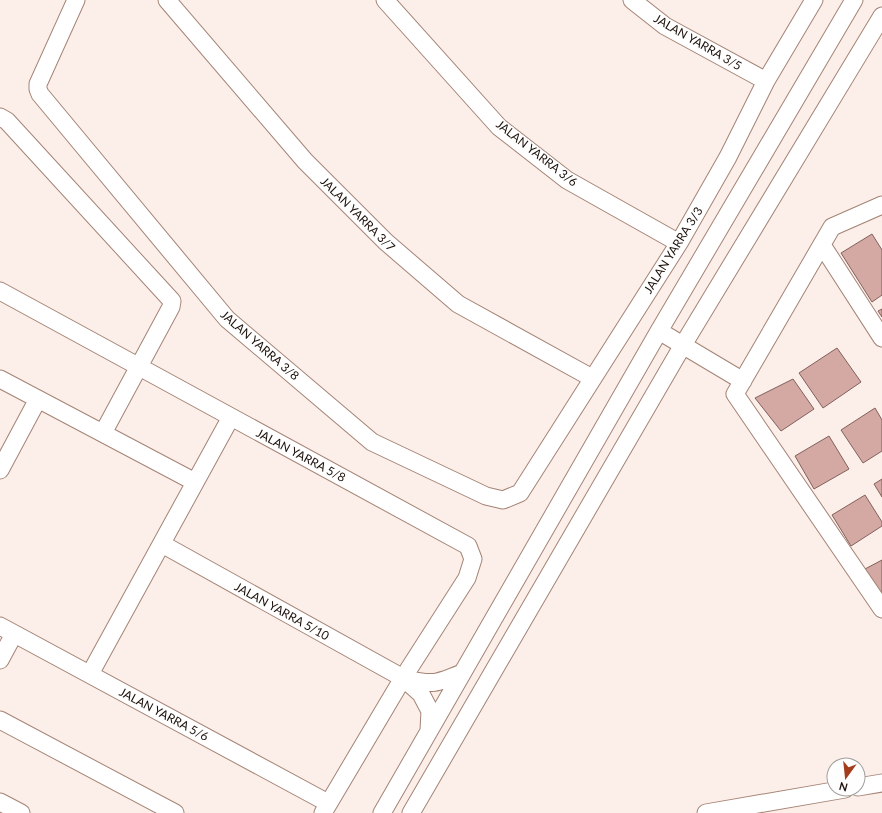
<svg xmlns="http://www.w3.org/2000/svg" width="882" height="813" font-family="Lato,sans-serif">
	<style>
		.building { fill: #d4a9a3; stroke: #82605c }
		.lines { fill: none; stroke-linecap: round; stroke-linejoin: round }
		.minor-casing { stroke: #a48476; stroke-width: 19 }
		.minor { stroke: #fff; stroke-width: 17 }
		.labels { text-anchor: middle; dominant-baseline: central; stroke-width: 3; stroke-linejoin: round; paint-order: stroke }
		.street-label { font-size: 12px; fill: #1b100a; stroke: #fefefe }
	</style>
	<rect width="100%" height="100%" fill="#fceee8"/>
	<path class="building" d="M872,234L882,250V295L872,302L841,253Z
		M882,309V317L878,311Z
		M837,348L861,382L823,408L799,373Z
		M793,379L814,409L781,431L755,398Z
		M875,408L882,420V451L863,463L841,430Z
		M829,436L849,469L814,489L795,456Z
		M882,479V497L874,484Z
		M865,495L882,522V526L851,546L832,515Z
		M882,560V599L865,569Z"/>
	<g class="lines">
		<defs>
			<path id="minor" d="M76,0L38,84V89L40,94L227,319L372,442L486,496L503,500L520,493L679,243L728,157L766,81L814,0
				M167,0L305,161L386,242L458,304L592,378
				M385,0L499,127L567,180L679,243
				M632,0L665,26L766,81
				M0,117L7,121L172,301L171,307L103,433
				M882,205L832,227L735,394L882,609
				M822,245L882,338
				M0,291L468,546L473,559L467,578L403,678L323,813
				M659,331L743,381
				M0,379L195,482
				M0,470L38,399
				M162,544L403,678L421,694L430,711L429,730
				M0,626L328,803
				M0,660L14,634
				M90,674L231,417
				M405,679C433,685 436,684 462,673
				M0,720L175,813
				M858,787L882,783
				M0,802L21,813
				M382,813L659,331L854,0
				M411,813L683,345L882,16
				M706,813L845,789"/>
		</defs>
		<use href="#minor" class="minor-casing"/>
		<use href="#minor" class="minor"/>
	</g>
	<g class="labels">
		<g class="street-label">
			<text transform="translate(698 42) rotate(30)">JALAN YARRA 3/5</text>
			<text transform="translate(537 153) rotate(38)">JALAN YARRA 3/6</text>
			<text transform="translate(358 214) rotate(45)">JALAN YARRA 3/7</text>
			<text transform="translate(673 250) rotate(-58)">JALAN YARRA 3/3</text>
			<text transform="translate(260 345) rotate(41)">JALAN YARRA 3/8</text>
			<text transform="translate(301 455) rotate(28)">JALAN YARRA 5/8</text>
			<text transform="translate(282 611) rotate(29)">JALAN YARRA 5/10</text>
			<text transform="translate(164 714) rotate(28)">JALAN YARRA 5/6</text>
		</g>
	</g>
	<g transform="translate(846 777) rotate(195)"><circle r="19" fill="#fefefe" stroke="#a39f9c"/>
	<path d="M0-3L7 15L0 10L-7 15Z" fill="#a43c1e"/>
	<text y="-6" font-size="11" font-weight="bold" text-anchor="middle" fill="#1b100a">N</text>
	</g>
</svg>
